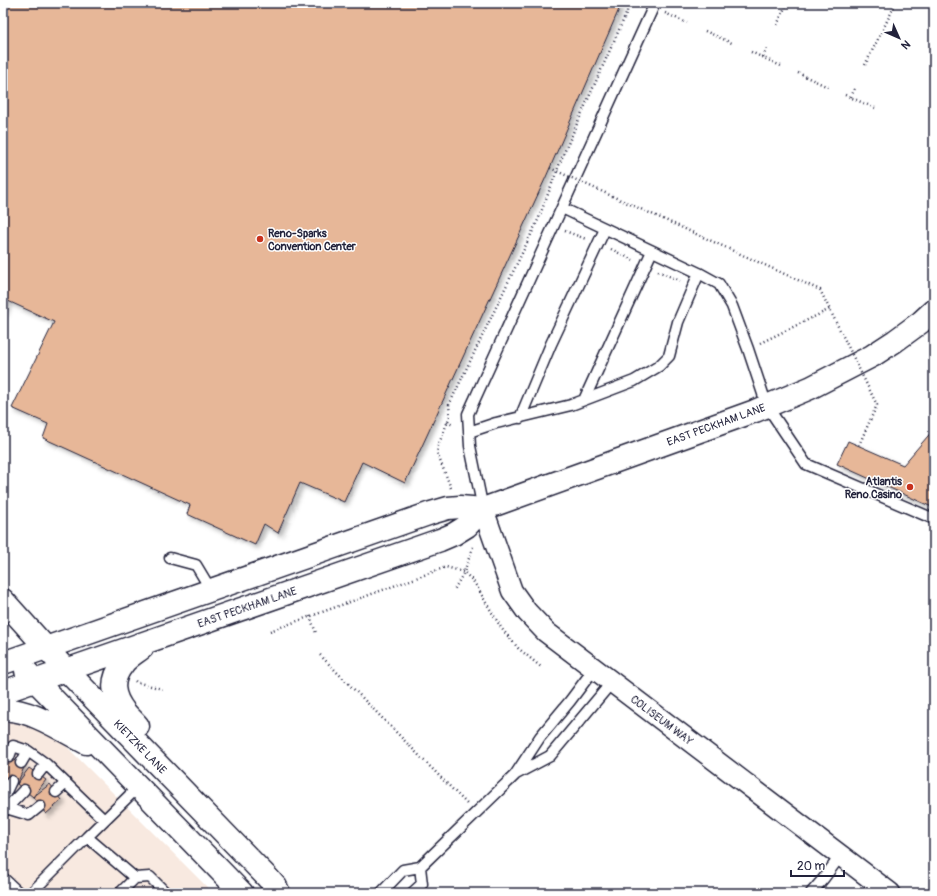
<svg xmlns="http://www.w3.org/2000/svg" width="937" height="896" font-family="Pangolin,sans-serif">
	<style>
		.built { fill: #f8e9e0 }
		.building { fill: #e7b798; stroke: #22223b; filter: url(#shadow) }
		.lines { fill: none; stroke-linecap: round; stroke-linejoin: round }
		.lane-casing { stroke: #22223b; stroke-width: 13 }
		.street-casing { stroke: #22223b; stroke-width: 23 }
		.secondary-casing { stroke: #22223b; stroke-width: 25 }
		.path { stroke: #22223b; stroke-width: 2.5; stroke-dasharray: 1 3; stroke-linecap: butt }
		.lane { stroke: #fff; stroke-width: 10 }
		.street { stroke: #fff; stroke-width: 20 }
		.secondary { stroke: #fff; stroke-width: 22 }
		.path-bridge { stroke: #22223b; stroke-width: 2.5; stroke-dasharray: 1 3; stroke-linecap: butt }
		.poi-dot { fill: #c8321e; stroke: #fff; stroke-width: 1.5 }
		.labels { text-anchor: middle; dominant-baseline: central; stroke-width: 3; stroke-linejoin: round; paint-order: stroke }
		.poi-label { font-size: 11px; font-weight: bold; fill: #22223b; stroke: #fff; text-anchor: start }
		.street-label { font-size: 11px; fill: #22223b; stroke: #fff }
	</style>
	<defs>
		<filter id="shadow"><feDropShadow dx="3.5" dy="3.5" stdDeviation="2" flood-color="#0004"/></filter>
	</defs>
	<rect width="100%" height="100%" fill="#fff"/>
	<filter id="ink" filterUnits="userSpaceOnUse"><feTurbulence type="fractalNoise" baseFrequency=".025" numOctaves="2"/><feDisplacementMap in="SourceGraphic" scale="8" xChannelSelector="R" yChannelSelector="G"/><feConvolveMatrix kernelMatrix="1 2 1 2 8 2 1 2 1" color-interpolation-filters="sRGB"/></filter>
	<g filter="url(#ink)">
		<path class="built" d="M3,720H14L35,726L65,745L213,893H3Z"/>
		<path class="building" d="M3,3H611L620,7L546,177L405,483L362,462L344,502L300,483L278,533L264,524L255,545L187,514L190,505L43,438L48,424L12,408L54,322L8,301L3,314Z
			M934,429V508L837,464L848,441L903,465Z
			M6,756L25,765L17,784L3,777V763Z
			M29,768L46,780L33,797L17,784Z
			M50,784L62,800L46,814L33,797Z"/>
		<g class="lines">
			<defs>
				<path id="lane" d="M562,208L699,273L719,284L732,306L748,349L767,406L806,464L934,519
					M584,400L652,251
					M520,418L551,344L605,229
					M469,432L496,423L571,405L634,381L659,366L669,356L678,322L699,273
					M483,509L470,446L468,414L655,3
					M170,558L196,565L211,590
					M9,757L13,746L28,751L46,764
					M21,763L28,751
					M38,774L46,764L104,820
					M516,774L550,756L612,682
					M138,787L87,837L135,878L150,877L166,893
					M56,792L66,783
					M3,798L11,781
					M3,805L6,808L29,815L40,806
					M3,812L24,790
					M3,878L19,893
					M31,893L87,837
					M120,893L135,878
					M381,893L403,870L420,867L515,775L540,737L570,701L594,669
					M412,893L422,884L420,867
					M811,893L824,878L841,855"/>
				<path id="street" d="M483,509L512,591L527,612L546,632L890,893"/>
				<path id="secondary" d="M3,600L66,670L266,876L276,887L279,893
					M3,663L431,513L448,508L460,507L483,509L755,411L810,388L872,356L895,341L921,322L934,310
					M26,671L242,893
					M3,692L440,540L454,534L467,526L483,509
					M3,710C27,707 65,732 86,743
					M138,726C134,721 129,717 125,712C112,696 110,680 123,664C128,657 136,653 142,648"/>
			</defs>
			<use href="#lane" class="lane-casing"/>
			<use href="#street" class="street-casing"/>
			<use href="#secondary" class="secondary-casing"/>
			<path class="path" d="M665,13L687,23
				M777,25L787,3
				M705,31L734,44
				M751,52L781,66
				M763,57L767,48
				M865,65L896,3
				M798,73L828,87
				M845,95L875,108
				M851,97L855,88
				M565,231L586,239
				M611,249L633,260
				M658,271L680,281
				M760,343L830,309
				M447,422L453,425
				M451,488L437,453L438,446L450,416L449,405L538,220L563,155L627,12L628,3
				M473,547L464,572L473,581L479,590L485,601L502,629L518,648L541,667
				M310,616L316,633
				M270,631L446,567L464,572L454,590
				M320,655L467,804
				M135,681L136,682L162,689"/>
			<use href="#lane" class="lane"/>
			<use href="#street" class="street"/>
			<use href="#secondary" class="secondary"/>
			<path class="path-bridge" d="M550,168L820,290L877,405L859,445"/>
		</g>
	</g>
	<g class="poi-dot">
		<circle cx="260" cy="239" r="4"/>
		<circle cx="910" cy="487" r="4"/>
	</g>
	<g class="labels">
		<g class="poi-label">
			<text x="268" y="233">Reno-Sparks<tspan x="268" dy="13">Convention Center</tspan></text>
			<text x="902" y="481" text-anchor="end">Atlantis<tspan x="902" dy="13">Reno Casino</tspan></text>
		</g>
		<g class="street-label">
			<text transform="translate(716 425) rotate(-20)">EAST PECKHAM LANE</text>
			<text transform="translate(247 607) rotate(-19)">EAST PECKHAM LANE</text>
			<text transform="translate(662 720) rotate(37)">COLISEUM WAY</text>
			<text transform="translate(140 747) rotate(46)">KIETZKE LANE</text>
		</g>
	</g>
	<rect width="937" height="896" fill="none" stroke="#fff" stroke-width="16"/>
	<rect x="8" y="8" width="921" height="880" fill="none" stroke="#22223b" stroke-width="1.5" filter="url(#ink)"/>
	<g transform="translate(899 38) rotate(135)" stroke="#ffffff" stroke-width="3" paint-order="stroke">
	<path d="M0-3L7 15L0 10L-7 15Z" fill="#22223b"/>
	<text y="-6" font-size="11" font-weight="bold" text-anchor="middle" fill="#22223b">N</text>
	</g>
	<path d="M791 870v6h53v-6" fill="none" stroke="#22223b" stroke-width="2"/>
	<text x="797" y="870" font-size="12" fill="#22223b" stroke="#ffffff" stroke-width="3" paint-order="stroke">20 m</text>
</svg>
